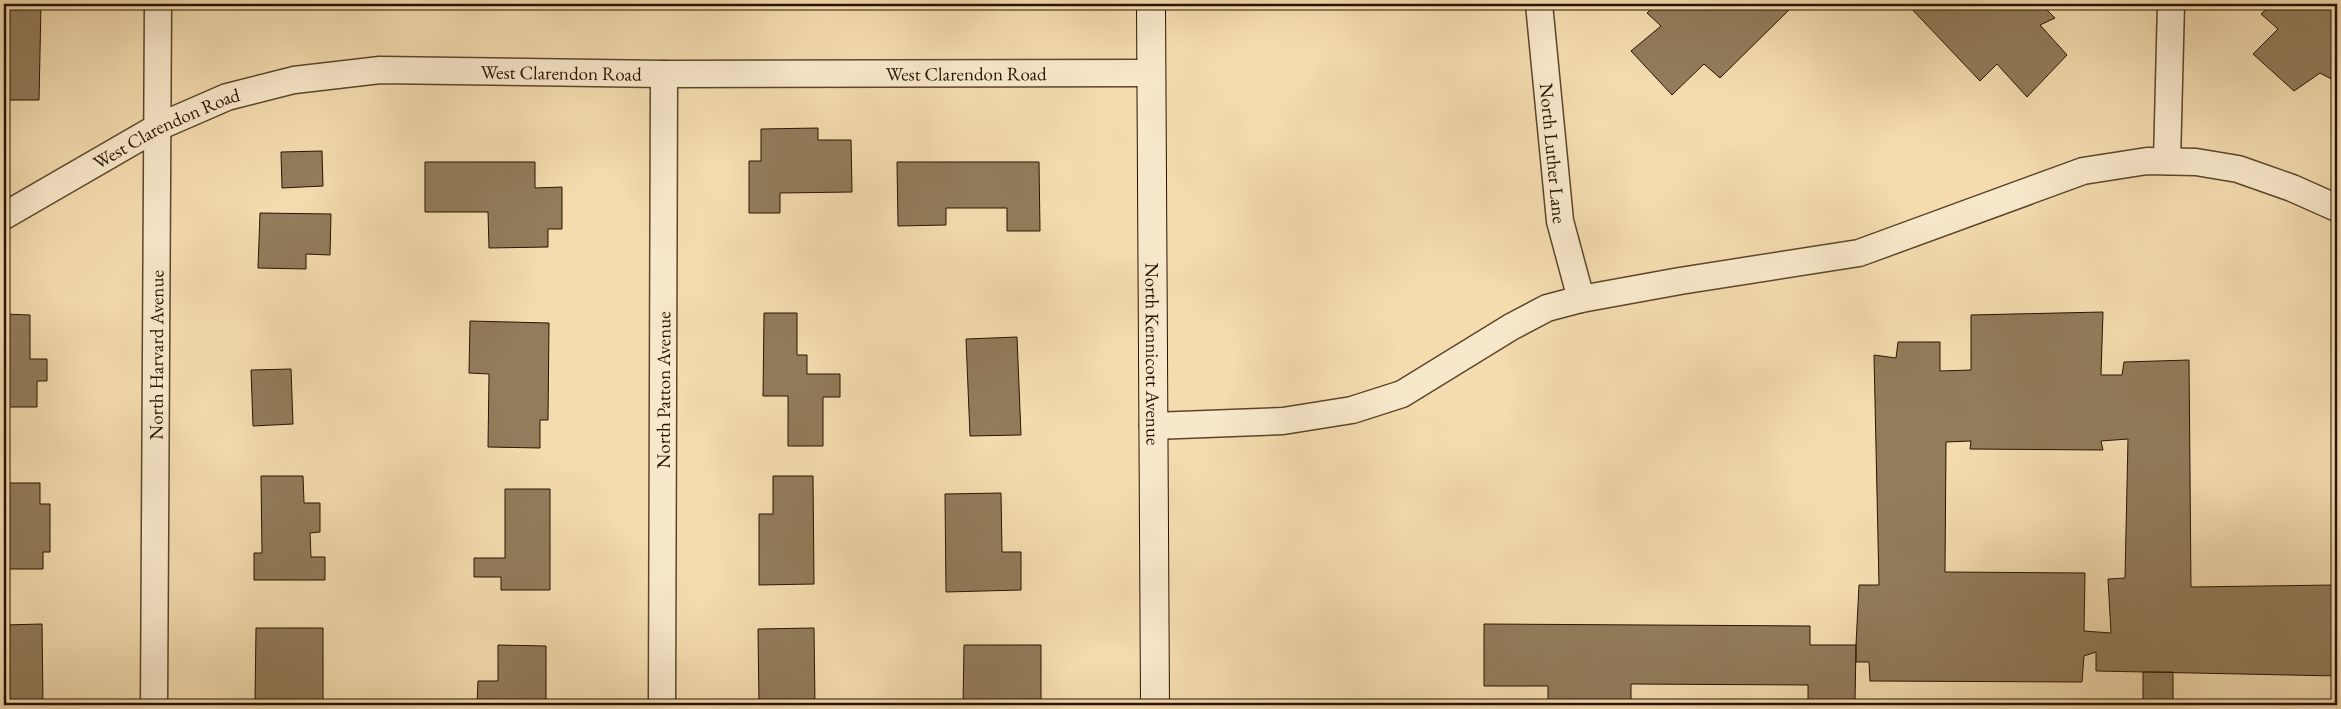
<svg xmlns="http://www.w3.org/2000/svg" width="2341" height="709" font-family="'EB Garamond',serif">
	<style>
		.building { fill: #927c5b; stroke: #281401; fill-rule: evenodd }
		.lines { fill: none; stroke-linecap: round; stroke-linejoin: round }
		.street-casing { stroke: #5b462c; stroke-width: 29 }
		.secondary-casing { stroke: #281401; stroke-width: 30 }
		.street { stroke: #f8e8cb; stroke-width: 26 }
		.secondary { stroke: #f8e8cb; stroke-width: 28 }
		.labels { text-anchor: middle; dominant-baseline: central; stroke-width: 4.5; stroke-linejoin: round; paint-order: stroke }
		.street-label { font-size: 19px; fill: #281401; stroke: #f8e8cb }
	</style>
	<rect width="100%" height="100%" fill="#f4dcaf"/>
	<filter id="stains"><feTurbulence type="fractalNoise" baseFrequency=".004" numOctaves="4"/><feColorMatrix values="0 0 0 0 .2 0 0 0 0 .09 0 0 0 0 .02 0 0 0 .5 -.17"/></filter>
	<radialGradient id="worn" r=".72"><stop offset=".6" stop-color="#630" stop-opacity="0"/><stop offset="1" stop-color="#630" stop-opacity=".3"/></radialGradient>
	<path class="building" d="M4,4H41L39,100H4Z
		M1656,4H1795L1720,78L1704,64L1672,95L1631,51L1661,26L1647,13Z
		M1907,4H2041L2055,18L2040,25L2067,55L2027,97L1997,64L1980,81Z
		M2272,4H2337V82L2320,73L2294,91L2253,54L2278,29L2261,14Z
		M818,128V140H851L852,192L780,193V213H749V161H761V129Z
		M322,151L323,186L282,188L281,152Z
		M425,162H535V188L562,187V229H548V247L489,248L488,212H425Z
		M897,162H1039L1040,231H1007V208H946V225L898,226Z
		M260,213L331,214L330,255L306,254V269L258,268Z
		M2103,312L2101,375H2122L2124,362L2189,360L2191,587L2334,585L2335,569H2337V676L2096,671V652L2084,656L2082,682L1870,681L1869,662H1856V645L1859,585H1879L1874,355L1896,358L1898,342H1940V371L1971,370V315ZM2128,439L2125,578L2108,579L2111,633L2084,631L2085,573L1945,572L1946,442L1971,441L1970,449L2103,450L2101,441Z
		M764,313H797V355H807V374H840V397H823V446H788V396H763Z
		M4,314L30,315V359H47V381H37V407H4Z
		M470,321L549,323L548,420H540V448L488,447L489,374L469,373Z
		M1017,337L1021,435L970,436L966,339Z
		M291,369L293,424L253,426L251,370Z
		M261,476H303L304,503H320V532L310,533L311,557H325V580H254V553H262Z
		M773,476H813L814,584L759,585V514H773Z
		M4,483H40V504H50V552H43V569H4Z
		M505,489H550V590H501V577H474V558H505Z
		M1001,493L1002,552H1021V590L946,592L945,494Z
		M42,624L43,705H4V625Z
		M1484,624L1810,626V645H1856L1855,701H1876V705H1808V685L1631,684V705H1548V686H1484Z
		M256,628H323V705H270V702H255Z
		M814,628L815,705H759L758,629Z
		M498,645L546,646V705H477L478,681H498Z
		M964,645H1041V700H1026V705H963Z
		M2143,672H2173V705H2143Z"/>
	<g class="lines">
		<defs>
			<g id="street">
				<path id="s1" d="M1539,4L1560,221L1581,299"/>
				<path d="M2167,161L2171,4"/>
				<path id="s2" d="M4,216L158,127L227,97L294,80L380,70L664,74L1151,73"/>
				<path d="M1153,426L1283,421L1352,410L1402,394L1511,327L1547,308L1581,299L1680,281L1859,253L2083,171L2147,161L2196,162L2238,169L2292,188L2337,208"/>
				<path id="s3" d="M154,705L158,4"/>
				<path id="s4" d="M662,705L664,74"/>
			</g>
			<g id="secondary">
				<path id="s5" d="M1151,4L1155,705"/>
			</g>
		</defs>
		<use href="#street" class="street-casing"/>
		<use href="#secondary" class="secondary-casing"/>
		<use href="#street" class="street"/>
		<use href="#secondary" class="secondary"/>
	</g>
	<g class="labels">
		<g class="street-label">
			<text stroke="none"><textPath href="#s2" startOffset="590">West Clarendon Road</textPath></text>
			<text stroke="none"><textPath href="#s2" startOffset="995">West Clarendon Road</textPath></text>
			<text stroke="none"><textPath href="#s2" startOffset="185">West Clarendon Road</textPath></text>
			<text stroke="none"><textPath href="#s1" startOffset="150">North Luther Lane</textPath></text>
			<text stroke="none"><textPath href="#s3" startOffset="350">North Harvard Avenue</textPath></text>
			<text stroke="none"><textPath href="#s5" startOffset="350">North Kennicott Avenue</textPath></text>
			<text stroke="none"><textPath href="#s4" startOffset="315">North Patton Avenue</textPath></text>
		</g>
	</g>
	<rect width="2341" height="709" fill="none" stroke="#f4dcaf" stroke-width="20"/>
	<rect x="5" y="5" width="2331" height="699" fill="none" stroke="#281401" stroke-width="2.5"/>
	<rect x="10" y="10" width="2321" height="689" fill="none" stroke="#281401"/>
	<rect width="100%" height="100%" filter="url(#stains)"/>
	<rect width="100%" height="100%" fill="url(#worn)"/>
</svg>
